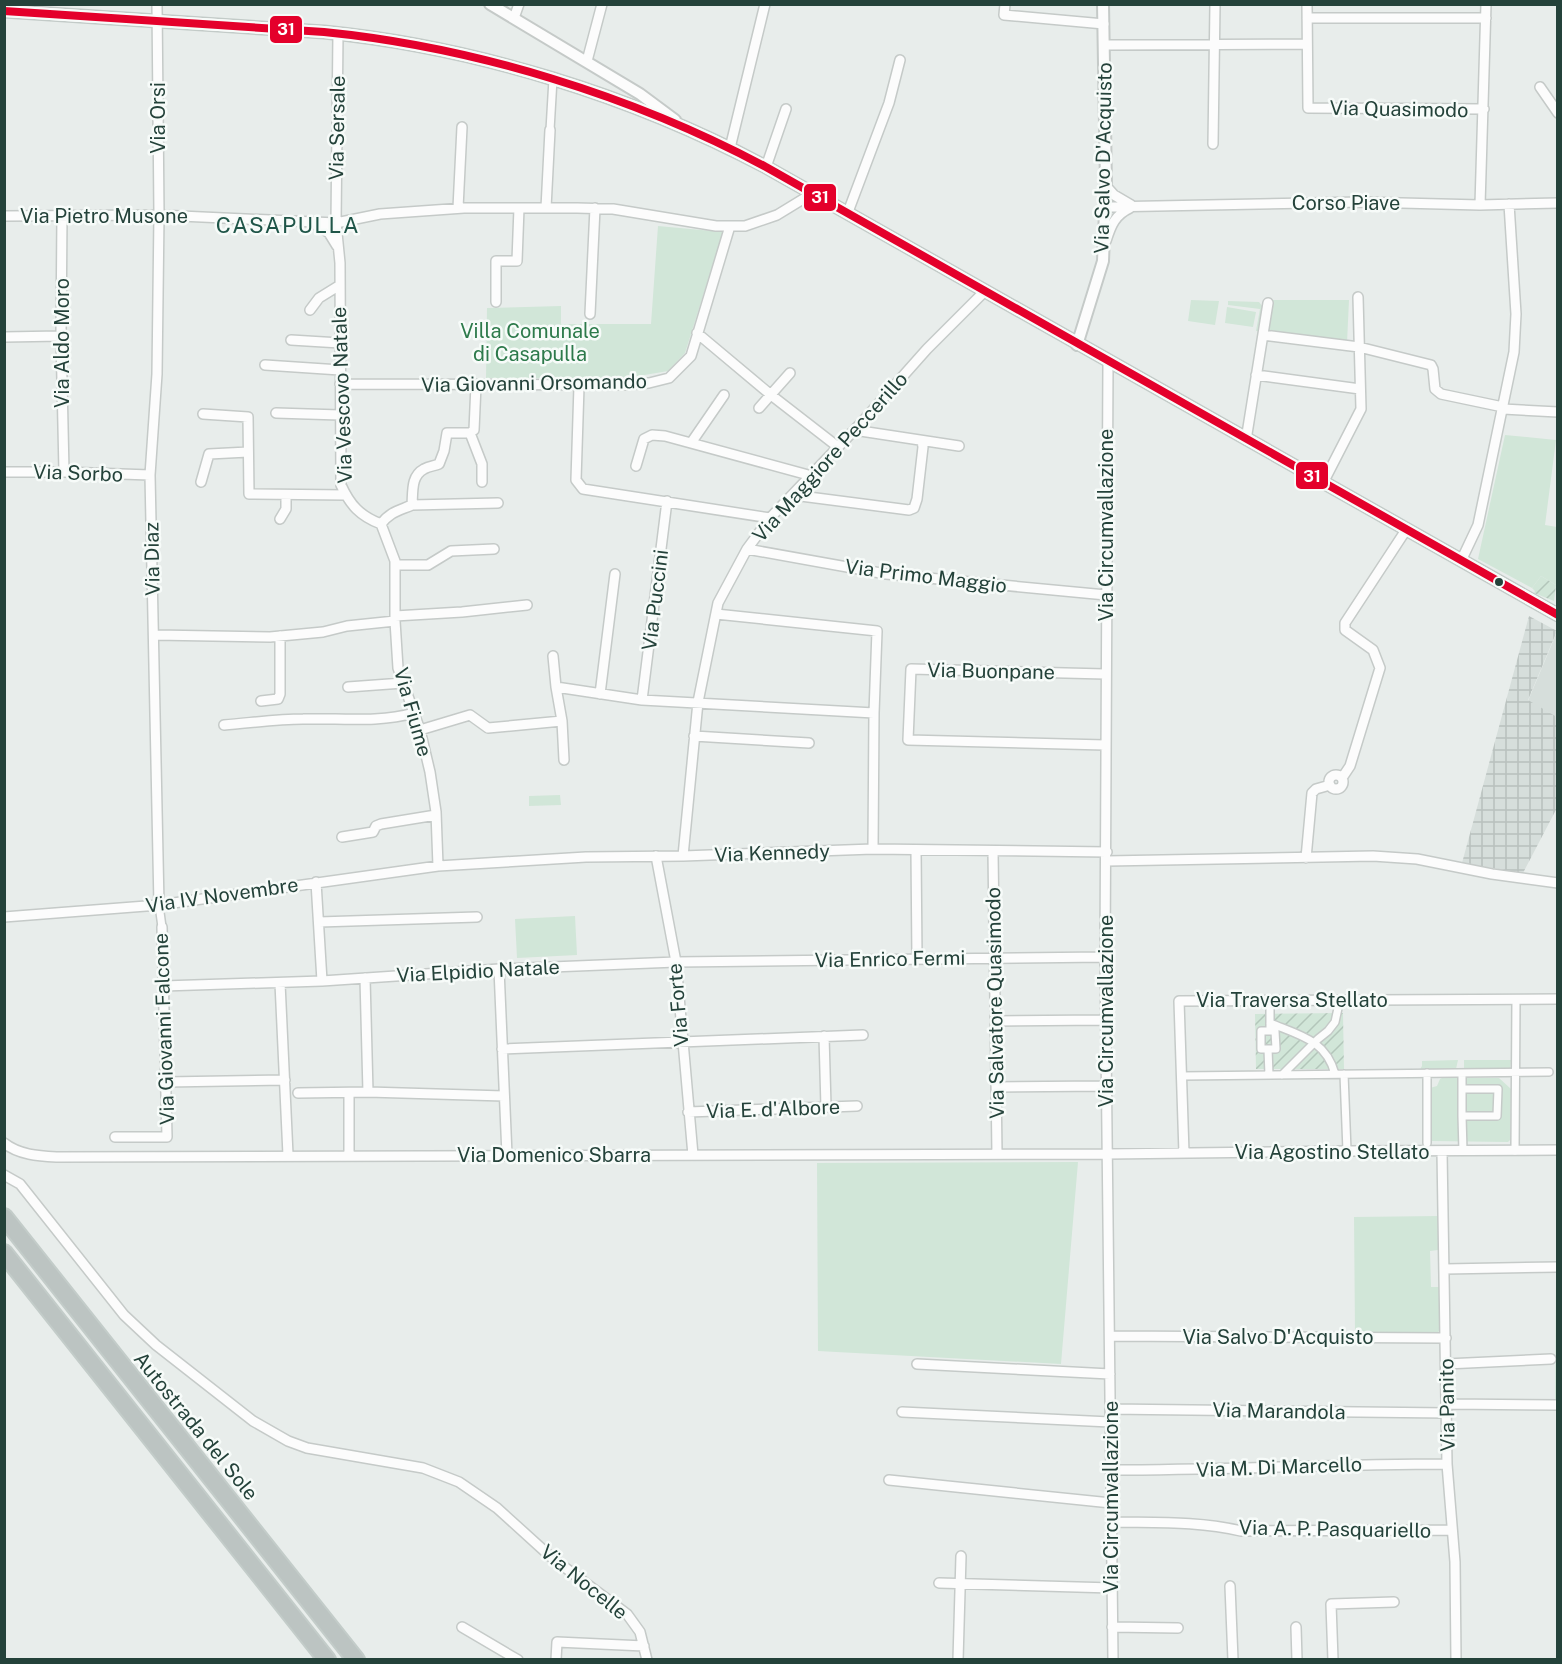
<svg xmlns="http://www.w3.org/2000/svg" width="1562" height="1664" font-family="'Public Sans',sans-serif">
	<style>
		.built { fill: #d6dedb }
		.industrial { fill: url(#industrial-grid) }
		.green { fill: #d1e6d8 }
		.garden { fill: url(#garden-furrows) }
		.lines { fill: none; stroke-linecap: round; stroke-linejoin: round }
		.pedestrian-casing { stroke: #c5cac8; stroke-width: 10 }
		.minor-casing { stroke: #c5cac8; stroke-width: 12 }
		.tertiary-casing { stroke: #c5cac8; stroke-width: 14 }
		.secondary-casing { stroke: #c3cbc8; stroke-width: 15 }
		.motorway-casing { stroke: #c3ccc9; stroke-width: 20 }
		.pedestrian { stroke: #fcfcfc; stroke-width: 7 }
		.minor { stroke: #fcfcfc; stroke-width: 9 }
		.tertiary { stroke: #fcfcfc; stroke-width: 10 }
		.secondary { stroke: #fcfcfc; stroke-width: 12 }
		.motorway { stroke: #bcc4c2; stroke-width: 16 }
		.bus-1-casing { stroke: #f7fbf9; stroke-width: 12 }
		.bus-1 { stroke: #e4002b; stroke-width: 8 }
		.bus-dot { fill: #24423a; stroke: #f7fbf9; stroke-width: 2 }
		.labels { text-anchor: middle; dominant-baseline: central; stroke-width: 5; stroke-linejoin: round; paint-order: stroke }
		.street-label { font-size: 20px; fill: #24423a; stroke: #f7fbf9 }
		.park-label { font-size: 20px; fill: #2d7a4b; stroke: #f7fbf9 }
		.quarter-label { font-size: 22px; letter-spacing: 1.5px; fill: #1f5548; stroke: #f7fbf9 }
		.line-badge { stroke: #f7fbf9; stroke-width: 2 }
		.badge-label { font-size: 16px; text-anchor: middle; font-weight: bold; fill: #fff }
	</style>
	<defs>
		<pattern id="industrial-grid" width="8" height="8" patternUnits="userSpaceOnUse" patternTransform="scale(1.5)"><rect width="8" height="8" fill="#d6dedb"/><path d="M0 4h8M4 0v8" fill="none" stroke="#b8c0bd"/></pattern>
		<pattern id="garden-furrows" width="10" height="10" patternUnits="userSpaceOnUse" patternTransform="scale(1.5)"><rect width="10" height="10" fill="#d1e6d8"/><path d="M-1 1l2-2M0 10L10 0M9 11l2-2" fill="none" stroke="#b3c6ba"/></pattern>
	</defs>
	<rect width="100%" height="100%" fill="#e8edeb"/>
	<path class="built" d="M1557,632V717L1528,701Z"/>
	<path class="industrial" d="M1529,616L1557,631L1528,700L1557,717L1558,806L1523,873L1462,863Z"/>
	<path class="green" d="M658,226L723,232L685,353L668,371L627,378H486L487,308L561,306V324H651Z
		M1191,300L1219,301L1215,325L1188,321Z
		M1272,300H1349L1347,343L1268,331Z
		M1228,301L1259,302L1263,307L1259,331H1256L1260,309L1228,305Z
		M1227,307L1256,312L1253,327L1225,323Z
		M1505,435L1556,440L1545,525L1557,527L1556,585L1541,576L1532,588L1478,559Z
		M560,795L561,805L529,806V796Z
		M575,916L577,955L517,958L515,919Z
		M1458,1060L1456,1069L1454,1071H1419L1422,1066V1061Z
		M1464,1060H1511L1510,1070L1467,1071L1464,1069Z
		M1442,1078H1499L1511,1089L1510,1140L1508,1142L1432,1141L1430,1088L1437,1086L1440,1079Z
		M1078,1162L1061,1364L818,1351L817,1163Z
		M1438,1216V1250L1430,1251L1431,1287H1439L1440,1330L1437,1333L1355,1332L1354,1217Z
		M1556,1279H1557L1558,1400H1555Z"/>
	<path class="garden" d="M1541,576L1556,585L1554,601L1534,593L1535,591L1532,588Z
		M1343,1013L1344,1069H1256L1255,1014Z"/>
	<g class="lines">
		<defs>
			<path id="pedestrian" d="M550,130L553,79
				M159,905L162,927
				M1270,1023C1299,1035 1326,1040 1335,1074
				M1268,1049H1261V1031H1270
				M1427,1073V1143
				M1462,1073V1089H1498L1497,1116H1462L1463,1151
				M1344,1074L1347,1151
				M1269,1075L1268,1049H1276L1275,1031H1270V1000
				M1282,1075L1318,1039L1328,1031L1335,1022L1340,999
				M1182,1076L1549,1072
				M1462,1089V1116
				M1515,1151L1516,999"/>
			<path id="minor" d="M157,4L159,215L157,374L150,475L159,905
				M1005,4L1004,15L1104,24
				M1307,4L1308,108L1484,109
				M514,18L519,4
				M1307,18H1486
				M338,33L336,223L340,263L341,485C350,505 360,516 381,524
				M1104,45L1307,44
				M587,61L602,4
				M1540,87L1558,113
				M1213,144L1215,4
				M730,148L765,4
				M766,167L786,109
				M1106,186L1114,195L1131,205
				M1480,205L1486,4
				M1106,207L1362,202L1480,205L1558,203
				M458,208L462,127
				M546,208L550,130
				M848,212L889,103L900,60
				M62,215L61,336L64,472
				M4,216L159,215L336,223L380,214L464,208H577L613,209L716,226H745L777,215L813,193
				M313,223L329,233L337,246
				M1106,241C1111,225 1115,215 1130,208
				M496,302V261H517L519,208
				M310,310L319,298L340,285
				M590,314L595,208
				M697,333L771,395L838,447
				M1263,335L1359,347L1431,365L1433,369L1435,389L1441,394L1503,407
				M4,337L61,336
				M291,340L340,343
				M1108,362L1105,957L1113,1660
				M265,365L340,370
				M1256,375L1360,389
				M340,384L626,385L649,383L669,378L691,356L730,226
				M579,386L576,480L583,489L770,518
				M759,408L790,373
				M1503,409L1558,412
				M276,413L340,415
				M203,414L248,417L249,494L346,495
				M854,430L959,446
				M470,433L482,464V482
				M1246,440L1268,303
				M691,443L724,395
				M636,466L644,439L652,435L665,436L812,476
				M4,472H64L150,475
				M201,482L209,454L248,452
				M1323,483L1361,409L1358,297
				M793,495L909,510L914,508L917,499L923,447L922,441
				M412,505L498,503
				M280,519L286,509V495
				M381,524L395,561V621L398,668L420,730L430,772L436,812L438,866
				M381,524C390,512 398,511 412,505C413,491 411,476 424,469C429,466 434,466 439,464L444,451L447,433H470L474,430L476,385
				M747,549L886,574L1106,595
				M1461,561L1478,525L1514,352L1516,314L1509,204
				M395,565H428L451,551L494,549
				M716,614L877,631L874,713L873,849
				M395,616L462,612L527,605
				M155,635L270,637L323,632L347,626L395,621
				M553,656L556,687L642,700L874,713
				M348,687L403,683
				M556,687L562,721L564,760
				M600,694L615,574
				M642,700L667,501
				M261,701L278,699L280,694V636
				M224,725C250,723 277,719 303,719C340,718 378,723 414,713
				M420,730L470,715L488,728L562,721
				M694,736L809,743
				M1105,745L908,740L911,669L1105,674
				M1329 782a7 7 0 1 1 14 0a7 7 0 1 1-14 0Z
				M1342,778L1350,766L1380,668L1373,650L1345,630V623L1406,530
				M342,837L373,832L376,826L381,824L436,815
				M916,850L917,959
				M993,851L997,1154
				M656,856L676,962L693,1155
				M683,856L698,702L718,603L747,549L770,518L863,421L927,349L984,292
				M1306,858L1312,793L1316,789L1330,785
				M1107,861L1373,856L1417,859L1492,874L1558,883
				M316,882L322,981
				M4,917L159,905L438,866L586,857L683,856L873,849L1107,852
				M319,922L477,917
				M499,969L507,1155
				M365,978L368,1092
				M280,983L288,1155
				M163,986L322,981L499,969L676,962L1105,957
				M995,1021L1106,1020
				M824,1036L826,1107
				M502,1049L863,1035
				M166,1082L285,1080
				M996,1087L1106,1086
				M298,1093L368,1092L504,1096
				M688,1112L857,1106
				M115,1137H167L162,927
				M4,1143C19,1155 39,1156 57,1157L1107,1154L1347,1151L1558,1150
				M1442,1151L1447,1464L1455,1562L1456,1660
				M1184,1153L1179,1001L1558,999
				M349,1155V1093
				M4,1175L20,1184L124,1315L156,1345L253,1421L288,1441L307,1448L423,1468L459,1482L497,1508L551,1557L627,1614L640,1632L647,1660
				M1445,1269L1558,1267
				M1110,1336L1446,1338
				M917,1364L1110,1374
				M1446,1364L1551,1359
				M1447,1404L1558,1405
				M1110,1409L1447,1413
				M902,1412L1110,1422
				M1111,1470C1223,1470 1335,1464 1447,1464
				M889,1480L1111,1503
				M1111,1522C1155,1523 1199,1521 1241,1531L1451,1530
				M939,1583L1112,1588
				M1230,1586L1233,1660
				M462,1627L518,1660
				M1112,1627L1178,1628
				M1296,1627L1297,1660
				M556,1660L557,1642L644,1646
				M958,1660L961,1556
				M1333,1660L1331,1604L1394,1602"/>
			<path id="tertiary" d="M490,4L640,94L675,120
				M1077,345L1103,261L1106,186L1103,4"/>
			<path id="secondary" d="M4,11L324,32C475,47 633,96 766,167L1558,615"/>
			<path id="motorway" d="M4,1217L356,1660
				M4,1253L327,1660"/>
		</defs>
		<use href="#pedestrian" class="pedestrian-casing"/>
		<use href="#minor" class="minor-casing"/>
		<use href="#tertiary" class="tertiary-casing"/>
		<use href="#secondary" class="secondary-casing"/>
		<use href="#motorway" class="motorway-casing"/>
		<use href="#pedestrian" class="pedestrian"/>
		<use href="#minor" class="minor"/>
		<use href="#tertiary" class="tertiary"/>
		<use href="#secondary" class="secondary"/>
		<use href="#motorway" class="motorway"/>
		<defs>
			<path id="bus-1" d="M4,11L324,32C475,47 633,96 766,167L1558,615"/>
		</defs>
		<use href="#bus-1" class="bus-1-casing"/>
		<use href="#bus-1" class="bus-1"/>
	</g>
	<circle class="bus-dot" cx="1499" cy="582" r="5"/>
	<g class="labels">
		<g class="street-label">
			<text transform="translate(1399 109) rotate(1)">Via Quasimodo</text>
			<text transform="translate(158 118) rotate(-90)">Via Orsi</text>
			<text transform="translate(337 128) rotate(-89)">Via Sersale</text>
			<text transform="translate(1103 158) rotate(-89)">Via Salvo D'Acquisto</text>
			<text x="1346" y="203">Corso Piave</text>
			<text x="104" y="216">Via Pietro Musone</text>
			<text transform="translate(62 343) rotate(-90)">Via Aldo Moro</text>
			<text transform="translate(534 383) rotate(-1)">Via Giovanni Orsomando</text>
			<text transform="translate(342 395) rotate(-92)">Via Vescovo Natale</text>
			<text transform="translate(830 457) rotate(-48)">Via Maggiore Peccerillo</text>
			<text transform="translate(78 473) rotate(2)">Via Sorbo</text>
			<text transform="translate(1106 525) rotate(-90)">Via Circumvallazione</text>
			<text transform="translate(152 559) rotate(-91)">Via Diaz</text>
			<text transform="translate(926 576) rotate(7)">Via Primo Maggio</text>
			<text transform="translate(655 600) rotate(-83)">Via Puccini</text>
			<text transform="translate(991 671) rotate(1)">Via Buonpane</text>
			<text transform="translate(413 712) rotate(74)">Via Fiume</text>
			<text transform="translate(772 853) rotate(-2)">Via Kennedy</text>
			<text transform="translate(222 895) rotate(-8)">Via IV Novembre</text>
			<text transform="translate(890 959) rotate(-1)">Via Enrico Fermi</text>
			<text transform="translate(478 971) rotate(-3)">Via Elpidio Natale</text>
			<text x="1292" y="1000">Via Traversa Stellato</text>
			<text transform="translate(995 1003) rotate(-91)">Via Salvatore Quasimodo</text>
			<text transform="translate(678 1005) rotate(-95)">Via Forte</text>
			<text transform="translate(1106 1011) rotate(-90)">Via Circumvallazione</text>
			<text transform="translate(164 1029) rotate(-92)">Via Giovanni Falcone</text>
			<text transform="translate(773 1109) rotate(-2)">Via E. d'Albore</text>
			<text x="1332" y="1152">Via Agostino Stellato</text>
			<text x="554" y="1155">Via Domenico Sbarra</text>
			<text x="1278" y="1337">Via Salvo D'Acquisto</text>
			<text transform="translate(1447 1405) rotate(-91)">Via Panito</text>
			<text transform="translate(1279 1411) rotate(1)">Via Marandola</text>
			<text transform="translate(196 1426) rotate(51)">Autostrada del Sole</text>
			<text transform="translate(1279 1467) rotate(-2)">Via M. Di Marcello</text>
			<text transform="translate(1111 1497) rotate(-90)">Via Circumvallazione</text>
			<text transform="translate(1335 1529) rotate(1)">Via A. P. Pasquariello</text>
			<text transform="translate(584 1582) rotate(39)">Via Nocelle</text>
		</g>
		<g class="park-label">
			<text x="530" y="331">Villa Comunale<tspan x="530" dy="23">di Casapulla</tspan></text>
		</g>
		<g class="quarter-label">
			<text x="288" y="225">CASAPULLA</text>
		</g>
	</g>
	<g class="line-badge">
		<rect x="269" y="15" width="34" height="29" rx="6" fill="#e4002b"/>
		<rect x="803" y="183" width="34" height="29" rx="6" fill="#e4002b"/>
		<rect x="1295" y="461" width="34" height="29" rx="6" fill="#e4002b"/>
	</g>
	<g class="badge-label">
		<text x="286" y="35">31</text>
		<text x="820" y="203">31</text>
		<text x="1312" y="482">31</text>
	</g>
	<rect width="1562" height="1664" fill="none" stroke="#24423a" stroke-width="12"/>
</svg>
